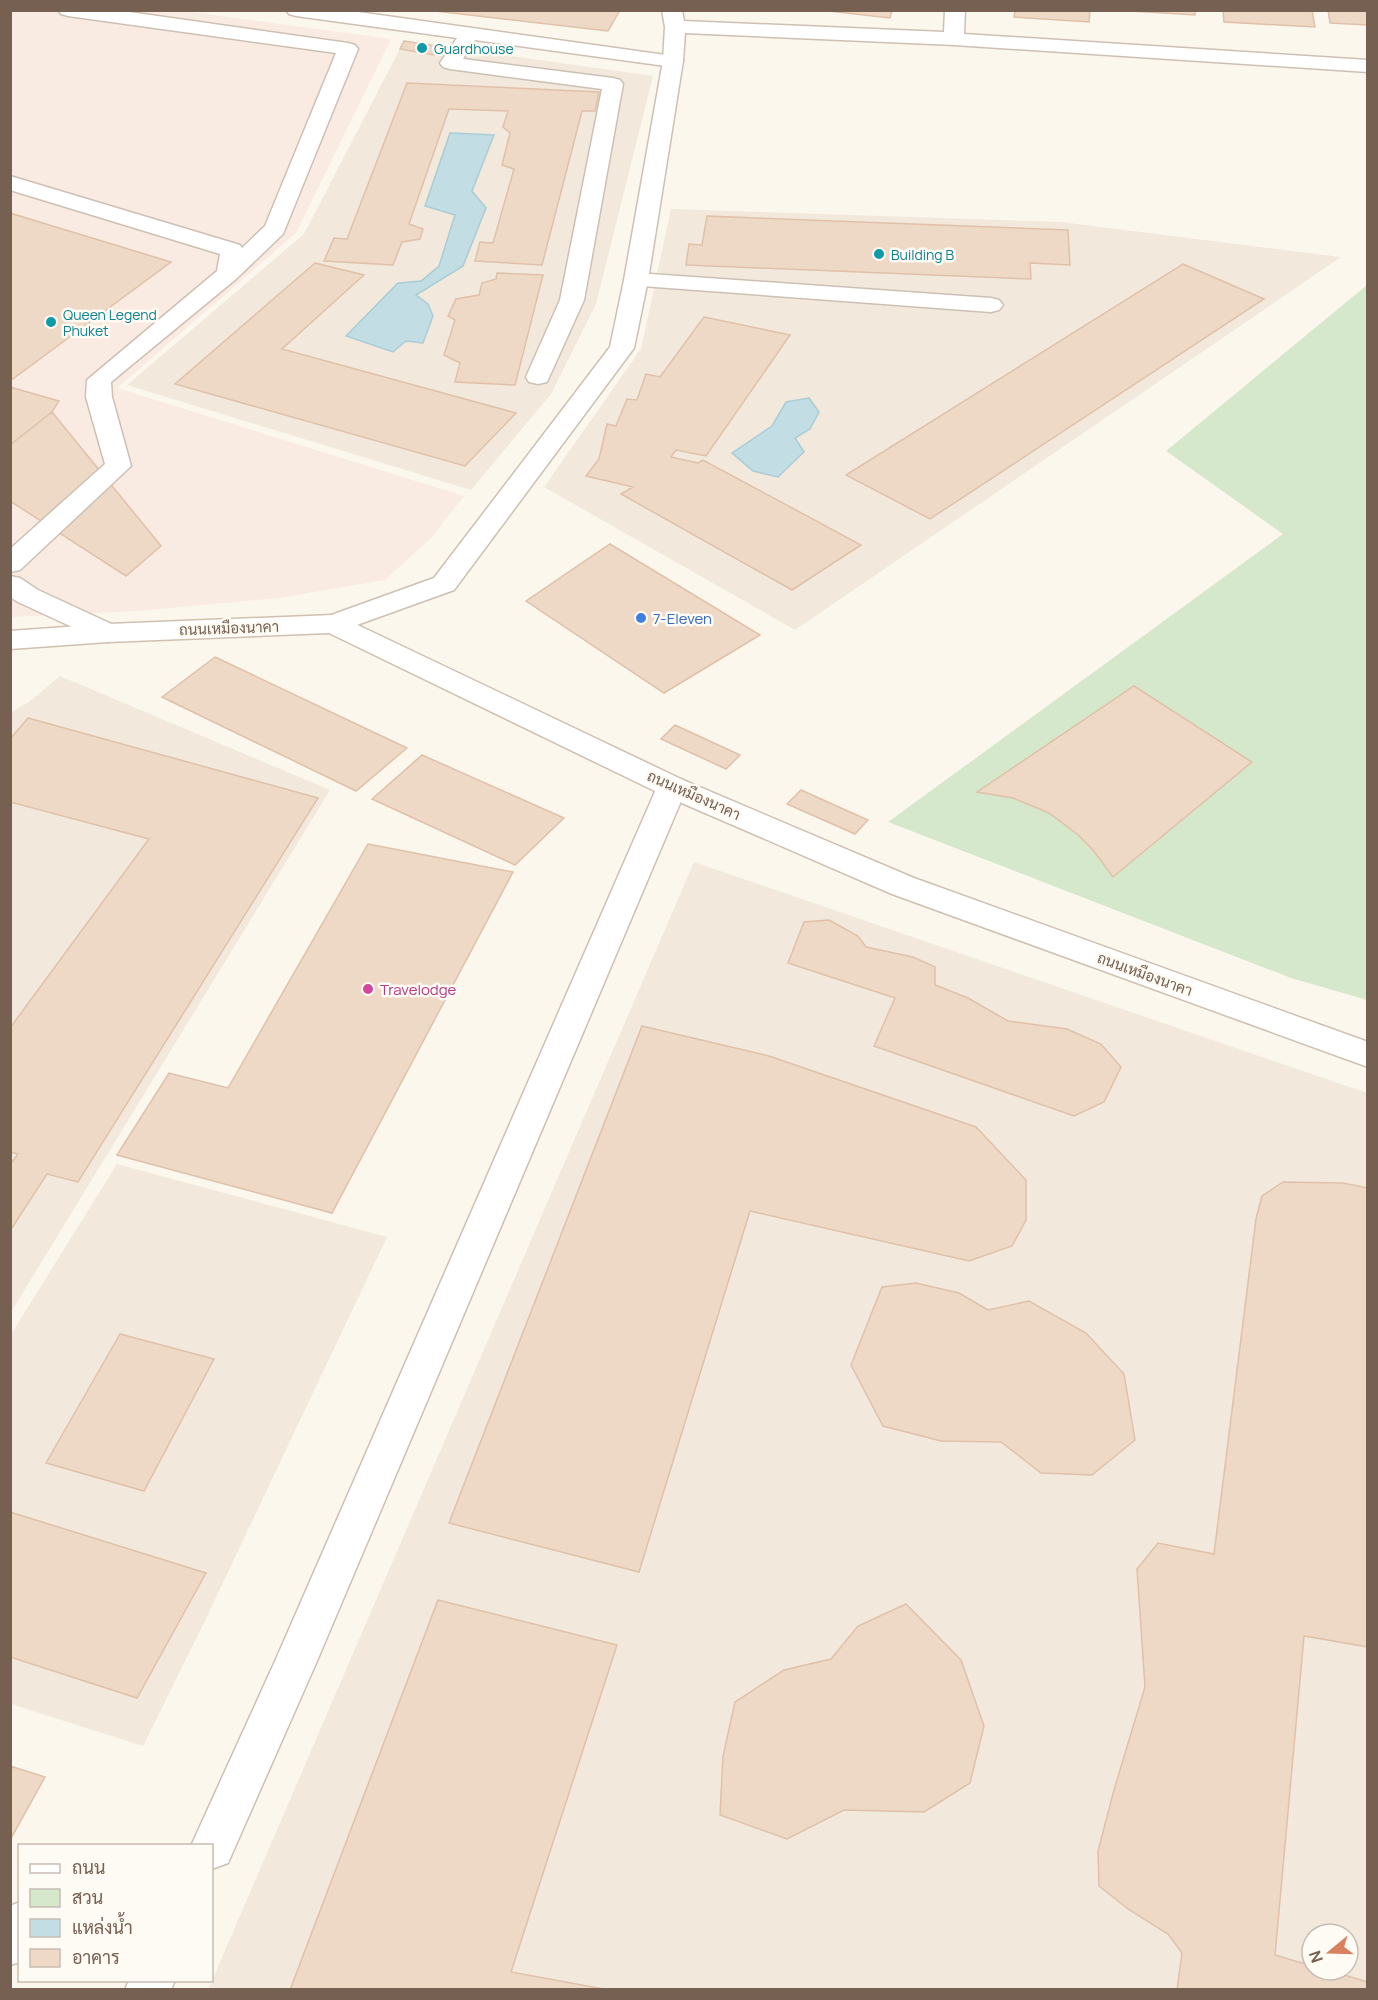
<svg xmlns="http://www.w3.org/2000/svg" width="1378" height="2000" font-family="Manrope,Sarabun,sans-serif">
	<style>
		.residential { fill: #f2e9dc; fill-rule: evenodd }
		.commercial { fill: #faebe2 }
		.green { fill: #d6e8cc }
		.water { fill: #c2dde4; stroke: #aaccd5; stroke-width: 1.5 }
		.building { fill: #eed9c7; stroke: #dfc1a9; stroke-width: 1.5 }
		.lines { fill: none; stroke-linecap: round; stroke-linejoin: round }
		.lane-casing { stroke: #cdc0b3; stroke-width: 3 }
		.street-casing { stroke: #cdc0b3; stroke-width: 3 }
		.secondary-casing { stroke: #cfc0b1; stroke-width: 3 }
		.lane { fill: #fff; fill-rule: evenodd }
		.street { fill: #fff; fill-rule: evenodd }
		.secondary { fill: #fff; fill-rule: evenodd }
		.culture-dot { fill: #0f9aa8; stroke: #fefaf4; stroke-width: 2 }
		.shop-dot { fill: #3f7fe0; stroke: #fefaf4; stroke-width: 2 }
		.hotel-dot { fill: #d1479c; stroke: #fefaf4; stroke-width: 2 }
		.labels { text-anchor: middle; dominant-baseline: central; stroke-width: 5; stroke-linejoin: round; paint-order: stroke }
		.far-culture-label { font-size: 14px; fill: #0d838f; stroke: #fefaf4; text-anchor: start }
		.shop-label { font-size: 15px; fill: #366cbe; stroke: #fefaf4; text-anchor: start }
		.street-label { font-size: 15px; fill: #756051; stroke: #fefaf4 }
		.hotel-label { font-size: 15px; fill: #b23c85; stroke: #fefaf4; text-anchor: start }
	</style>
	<rect width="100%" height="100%" fill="#fbf7ed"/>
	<path class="residential" d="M404,41L653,76L596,304L551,394L471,490L127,385L304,234Z
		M671,209L1061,222L1341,257L795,630L544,487L641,349Z
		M60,676L330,790L11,1312V712L29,702Z
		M694,862L1367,1093V1989L208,1990ZM1312,1934H1348V1970H1312Z
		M117,1164L387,1237L201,1629L143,1746L11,1704L10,1336Z"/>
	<path class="commercial" d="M10,11H184L391,39L296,233L117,388L464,496L431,538L385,580L279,598L138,611L11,617Z"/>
	<path class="green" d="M1367,285V1000L1291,978L888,822L1283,534L1166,451Z"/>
	<path class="water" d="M450,133L494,135L472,191L486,208L463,266L416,295L428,304L433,316L423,343L406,341L393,352L346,336L398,283L421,281L439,266L455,215L425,206Z
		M809,398L819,412L810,429L795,438L804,452L778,477L753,471L732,453L772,426L786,402Z"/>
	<path class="building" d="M426,10H620L608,31Z
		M819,10H892L890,18Z
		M1015,10H1090L1089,22L1014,17Z
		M1195,10V15L1115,10Z
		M1223,10H1312L1315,27L1224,22Z
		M1328,10H1368V25L1330,23Z
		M404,41L444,47L440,56L400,49Z
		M407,83L599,92L595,111H582L542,265L475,261L480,242L493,243L514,169L502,165L510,133L503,127L508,111L449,109L409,224L423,229L420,239L402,242L393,265L324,261L334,238L347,239Z
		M10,213L171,262L10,381Z
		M707,216L1068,230L1070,265L1030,263L1031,279L686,265L689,244L702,245Z
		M315,263L364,275L282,349L516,413L465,466L175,384Z
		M1183,264L1264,299L930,519L846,475Z
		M497,273L543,275L515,385L455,382L460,363L444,355L455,320L448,316L456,299L479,295L482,283L496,279Z
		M704,317L790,335L706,456L676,450L671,457L698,463L703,460L861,545L792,590L621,494L633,487L586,476L599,459L607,424L616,426L627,399L637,400L646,374L660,377Z
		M10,387L59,401L52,412L10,445Z
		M52,412L161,546L126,576L10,501V445Z
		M610,544L760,635L664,693L526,601Z
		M215,657L407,748L356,791L162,697Z
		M1134,686L1252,762L1113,877L1093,850L1077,834L1049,813L1013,798L977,792Z
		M28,718L318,798L78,1182L47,1174L10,1231V1165L18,1154L10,1152V1028L149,839L10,802V739Z
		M675,725L740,755L726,769L661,739Z
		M422,755L564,818L515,865L372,799Z
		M801,790L868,820L855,834L787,804Z
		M368,844L513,872L332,1213L117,1155L169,1073L228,1088Z
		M829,920L858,936L866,947L913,957L935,967V985L968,998L1008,1021L1067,1029L1101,1044L1121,1067L1104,1102L1074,1116L874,1046L895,998L788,963L804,922Z
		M642,1026L769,1056L976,1127L1026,1180V1220L1012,1246L969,1261L750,1211L639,1572L449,1523Z
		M1283,1182L1343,1183L1368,1188V1647L1304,1636L1275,1955L1312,1966V1970H1327L1368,1982V1990H1177L1182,1953L1168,1934L1128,1909L1099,1886L1098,1851L1114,1790L1145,1687L1137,1569L1158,1543L1214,1554L1256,1219L1262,1196Z
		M916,1283L959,1293L988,1310L1029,1301L1086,1333L1124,1374L1135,1440L1092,1475L1041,1473L1001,1442L941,1441L883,1426L851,1365L882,1287Z
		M120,1334L214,1359L144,1491L46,1463Z
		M10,1512L206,1573L137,1698L10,1657Z
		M438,1600L617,1645L511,1972L609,1990H290Z
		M906,1604L961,1660L984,1726L970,1783L924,1812L844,1810L787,1839L720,1815L723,1756L735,1702L784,1670L831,1659L858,1626Z
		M10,1766L45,1777L10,1840Z"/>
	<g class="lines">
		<defs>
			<path id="lane" d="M58,10H115L348,43L355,45L358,49L283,234L236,279L111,382L112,397L131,466L20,570L10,572V549L105,464L86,397L87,380L217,271L220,254L10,190V176L240,245L242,248L265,226L336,53L68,16L61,14Z
				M286,10H344L680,57L683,61L680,65L673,67L475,40L463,59L613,78L620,80L623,84L584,300L547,382L538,384L529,382L526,377L560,300L602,89L450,69L443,67L440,63L457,38L296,16L289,14Z
				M636,273L991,298L999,300L1003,305L999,310L991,312L628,285L624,280L628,275Z
				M10,576L20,578L38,590L118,627L122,633L118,639L108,642L98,639L18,602L10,597Z
				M20,1902V1962L10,1965V1906Z"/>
			<path id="street" d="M662,10H682L684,21L944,32L945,10H965L964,34L1368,60V72L954,45L685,33L683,61L648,280L634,348L454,590L343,630L333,633L323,630L319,624L323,618L434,578L610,347L624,280L663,61L665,27Z
				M672,777L683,780L687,787L317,1661L228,1863L212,1869V1846H191L276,1659L657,787L661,780Z
				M129,1980H175L171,1990H125Z"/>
			<path id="secondary" d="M333,615L343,618L683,780L914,878L1368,1042V1067L892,894L661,794L329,633L108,642L10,649V631L108,624Z"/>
		</defs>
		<use href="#lane" class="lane-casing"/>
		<use href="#street" class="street-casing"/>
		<use href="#secondary" class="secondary-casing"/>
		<use href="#lane" class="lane"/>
		<use href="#street" class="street"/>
		<use href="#secondary" class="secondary"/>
	</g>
	<g class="culture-dot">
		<circle cx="422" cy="48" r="6"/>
		<circle cx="879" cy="254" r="6"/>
		<circle cx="51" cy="322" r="6"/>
	</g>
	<circle class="shop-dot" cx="641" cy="618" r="6"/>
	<circle class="hotel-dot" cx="368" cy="989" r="6"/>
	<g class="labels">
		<g class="far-culture-label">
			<text x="434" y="48">Guardhouse</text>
			<text x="891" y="254">Building B</text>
			<text x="63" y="314">Queen Legend<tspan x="63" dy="16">Phuket</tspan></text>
		</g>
		<g class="shop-label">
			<text x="653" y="618">7-Eleven</text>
		</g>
		<g class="street-label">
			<text transform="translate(229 628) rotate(-2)">ถนนเหมืองนาคา</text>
			<text transform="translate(694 795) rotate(24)">ถนนเหมืองนาคา</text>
			<text transform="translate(1145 974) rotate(20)">ถนนเหมืองนาคา</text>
		</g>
		<g class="hotel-label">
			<text x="380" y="989">Travelodge</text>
		</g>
	</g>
	<rect width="1378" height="2000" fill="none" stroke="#756051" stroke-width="24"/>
	<rect x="18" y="1844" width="195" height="138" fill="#fefaf4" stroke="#c7bcb3" stroke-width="1.5"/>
	<rect x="30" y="1864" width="30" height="9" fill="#ffffff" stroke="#c7bcb3" stroke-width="1.5"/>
	<text x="72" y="1874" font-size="18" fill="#756051">ถนน</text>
	<rect x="30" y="1889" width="30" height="18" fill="#d6e8cc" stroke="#c7bcb3" stroke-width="1.5"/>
	<text x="72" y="1904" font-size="18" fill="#756051">สวน</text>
	<rect x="30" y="1919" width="30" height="18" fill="#c2dde4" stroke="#c7bcb3" stroke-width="1.5"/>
	<text x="72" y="1934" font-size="18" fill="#756051">แหล่งน้ำ</text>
	<rect x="30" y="1949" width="30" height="18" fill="#eed9c7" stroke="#c7bcb3" stroke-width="1.5"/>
	<text x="72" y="1964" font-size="18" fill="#756051">อาคาร</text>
	<g transform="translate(1330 1952) rotate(251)"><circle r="28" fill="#fefaf4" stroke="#c7bcb3" stroke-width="1.5"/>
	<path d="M0-4.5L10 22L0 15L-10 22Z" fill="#d9815f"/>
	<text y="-9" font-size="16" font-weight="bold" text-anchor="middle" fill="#756051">N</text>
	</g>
</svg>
